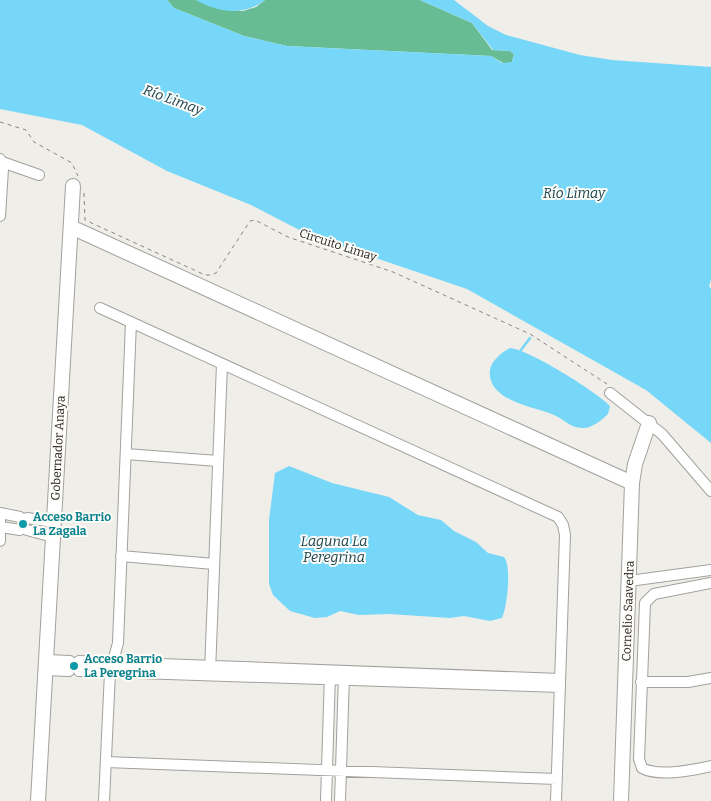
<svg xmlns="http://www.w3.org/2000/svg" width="711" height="801" font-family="Bitter,serif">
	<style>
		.forest { fill: #68bc93 }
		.water { fill: #76d7f8 }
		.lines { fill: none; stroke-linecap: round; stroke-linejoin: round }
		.stream { stroke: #76d7f8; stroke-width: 2.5 }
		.street-casing { stroke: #a2a19d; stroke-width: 12 }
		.secondary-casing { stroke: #a2a19d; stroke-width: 16 }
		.path { stroke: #878683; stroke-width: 1; stroke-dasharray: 4 4; stroke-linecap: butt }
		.street { stroke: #fff; stroke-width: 10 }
		.secondary { stroke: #fff; stroke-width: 14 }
		.culture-dot { fill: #0f9aa8; stroke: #fdfcf7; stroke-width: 2 }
		.labels { text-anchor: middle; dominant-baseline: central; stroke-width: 4; stroke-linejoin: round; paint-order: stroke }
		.street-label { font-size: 12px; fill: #262523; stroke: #fdfcf7 }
		.culture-label { font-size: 12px; font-weight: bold; fill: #0d838f; stroke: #fdfcf7; text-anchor: start }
		.water-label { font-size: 14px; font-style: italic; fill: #164250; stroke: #fdfcf7 }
	</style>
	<rect width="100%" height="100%" fill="#efeee9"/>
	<path class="forest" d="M167,0H196L219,9L243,11L256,7L265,0H420L472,23L492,50L510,51L514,54L512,62L505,64L491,56L287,46L244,36L174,8Z"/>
	<path class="water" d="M0,0H167L174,8L244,36L287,46L491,56L502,63L512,62L514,54L510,51L493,50L472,23L420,0H454L488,26L506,35L580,55L612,60L711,67V280L709,286L711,289V443L646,390L467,289L311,236L251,205L167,171L82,125L0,109Z
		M196,0H265C245,16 218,13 196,0Z
		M510,348C528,349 597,392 610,406L608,414C602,420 591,429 582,428C570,428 564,419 554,415C536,407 486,401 490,370C491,361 502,352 510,348Z
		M289,466L332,483L389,497L418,515L441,520L454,531L476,542L488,553L504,557C512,567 507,607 502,618L490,621L464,616L450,618L389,614L359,615L340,611L327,617L315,618L290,611L273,595L269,584V520L275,473Z"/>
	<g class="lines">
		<path class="stream" d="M521,350L530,338"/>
		<defs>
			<path id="street" d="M0,159L3,169L0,216
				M2,162L39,175
				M100,308L558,517L563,525L565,535L556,801
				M610,393L662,434L711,491
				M126,454L218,461
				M0,513V541
				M0,513L20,517
				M27,518L54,522
				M1,527L20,530
				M27,530L53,537
				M121,556L214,564
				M629,581L711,570
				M711,583L654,594L645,603L639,759L642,768C658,777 694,770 711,766
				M46,660L70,661
				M79,661L560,679
				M45,670L69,671
				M79,671L560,687
				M210,672L222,364
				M641,682H688L711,678
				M106,762L557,779
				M104,801L110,672L118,643L131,322
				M326,801L330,674
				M340,801L344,675"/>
			<path id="secondary" d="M71,227L632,483
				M38,801L73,186
				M621,801L632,483L635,464L649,423"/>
		</defs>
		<use href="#street" class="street-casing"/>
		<use href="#secondary" class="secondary-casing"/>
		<path class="path" d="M0,122L26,130L34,142L72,163L78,176
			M84,193L85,220L205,275H211L216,273L250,221L255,220L288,237L393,272L530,334L607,384"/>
		<use href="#street" class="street"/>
		<use href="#secondary" class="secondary"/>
	</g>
	<g class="culture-dot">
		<circle cx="23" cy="524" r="5"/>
		<circle cx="74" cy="666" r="5"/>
	</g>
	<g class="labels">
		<g class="street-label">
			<text transform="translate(338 245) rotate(18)">Circuito Limay</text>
			<text transform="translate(58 448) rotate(-87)">Gobernador Anaya</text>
			<text transform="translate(628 611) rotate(-88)">Cornelio Saavedra</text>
		</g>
		<g class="culture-label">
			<text x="33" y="517">Acceso Barrio<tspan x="33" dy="14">La Zagala</tspan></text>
			<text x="84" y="659">Acceso Barrio<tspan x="84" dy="14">La Peregrina</tspan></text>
		</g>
		<g class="water-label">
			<text transform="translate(173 100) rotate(20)">Río Limay</text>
			<text x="574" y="193">Río Limay</text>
			<text x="334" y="541">Laguna La<tspan x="334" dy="16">Peregrina</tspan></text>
		</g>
	</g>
</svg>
